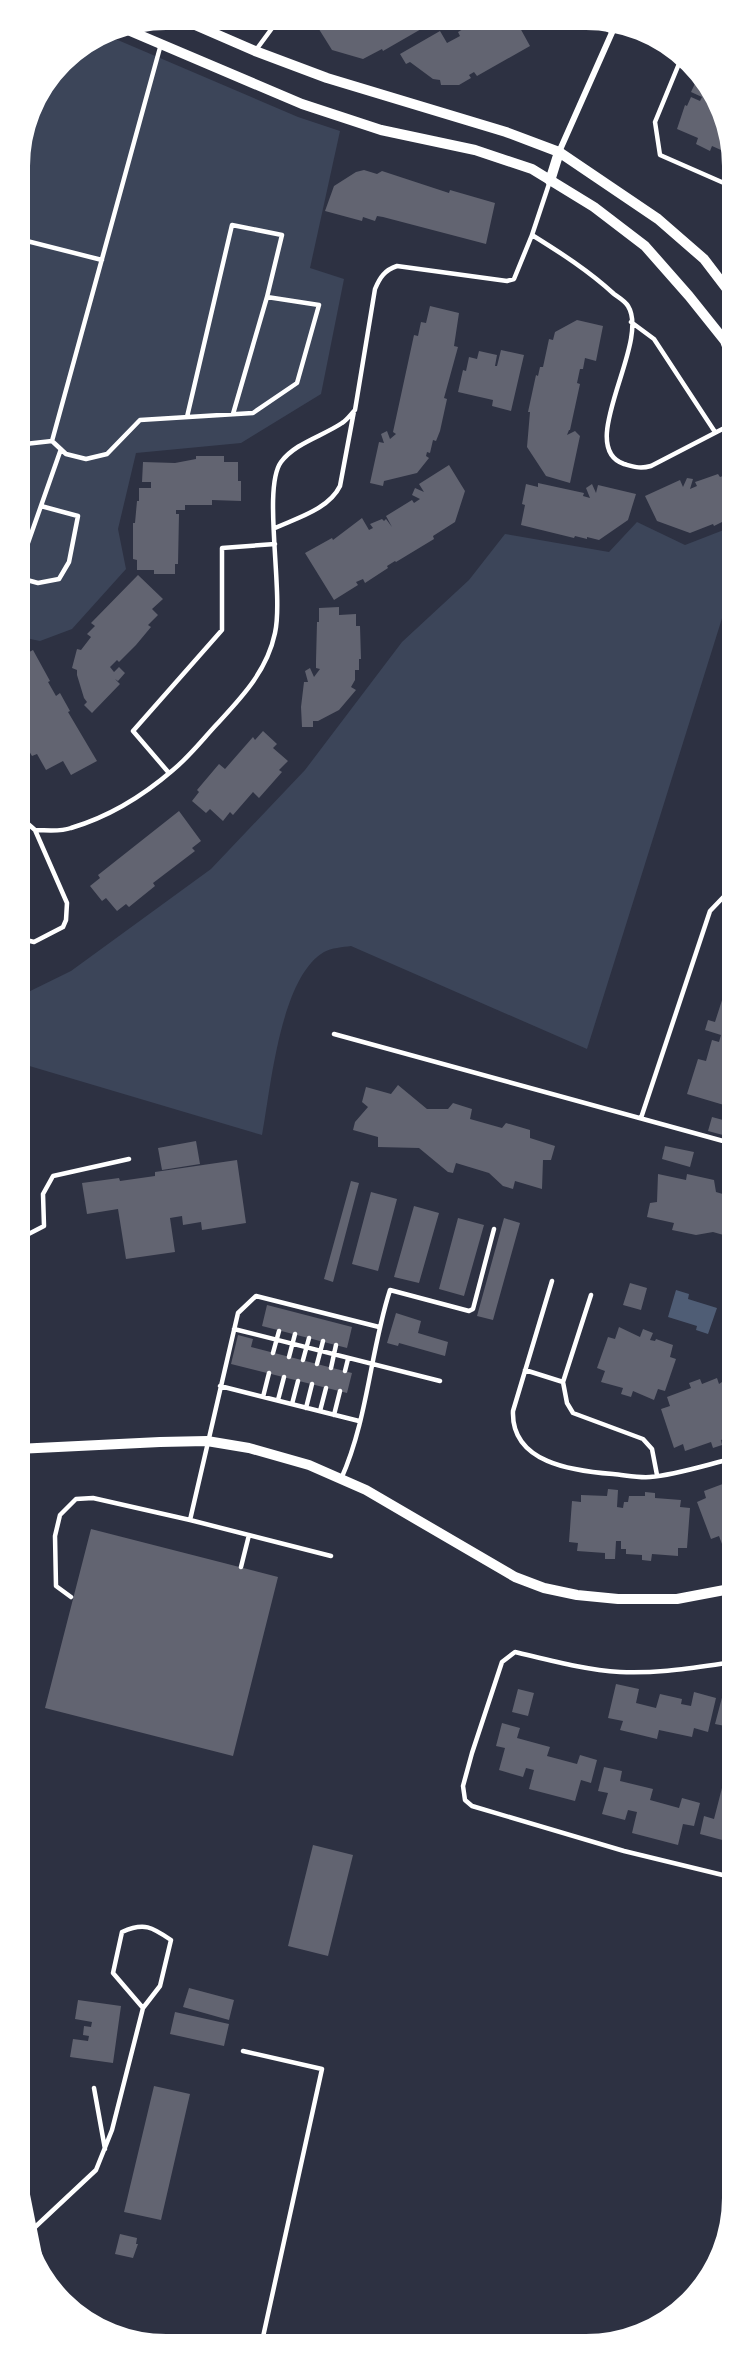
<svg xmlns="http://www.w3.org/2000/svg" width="751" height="2364" font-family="Roboto,sans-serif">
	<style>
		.green { fill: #3c4559 }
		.water { fill: #4f5d75 }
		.building { fill: #626471 }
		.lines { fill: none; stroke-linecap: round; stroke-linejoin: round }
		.service { stroke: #fff; stroke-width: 4.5 }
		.minor { stroke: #fff; stroke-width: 6 }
		.tertiary { stroke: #fff; stroke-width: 10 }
		.secondary { stroke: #fff; stroke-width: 12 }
		.rim { fill: none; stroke: #fff; stroke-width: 8 }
	</style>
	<rect width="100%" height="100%" fill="#2d3142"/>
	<path class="green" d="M99,32L298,117L340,131L310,268L344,279L321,394L241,443L136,453L118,529L126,569L72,629L40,641L16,636L15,155L31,99L66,53Z
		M637,522L685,545L734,526V580L587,1049L351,946C343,947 331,948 324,952C280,978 271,1087 262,1135L16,1062V998L71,971L211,869L305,770L402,642L469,580L505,534L609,552Z"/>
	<path class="water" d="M676,1290L689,1294L688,1299L717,1308L708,1334L696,1330L697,1326L668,1317Z"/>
	<path class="building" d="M335,16H353L355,21L362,16L442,17L383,51L382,49L363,59L332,50L317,26Z
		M491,17H514L530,46L477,76L474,72L469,75L471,78L459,85H441L440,80L433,79L410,62L406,64L400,54L440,31L447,43L460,36L458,32L470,25L473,30L492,19Z
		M700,73L733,136L731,143L726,140L721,150L712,146L710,151L696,144L698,138L677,129L685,105L687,106L691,97L700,101L702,97L691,92Z
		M364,170L377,174L382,171L449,193L450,190L495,203L486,244L383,217L377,216L375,221L363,217L362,221L325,211L334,186L356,172Z
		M430,306L459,313L454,346L458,347L444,398L447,399L440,431L436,441L433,440L430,453L427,452L426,456L429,458L417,473L384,481L383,486L370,483L379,442L384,443L381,434L387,431L390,439L396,434L393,432L414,335L418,336L421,322L426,323Z
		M577,320L603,326L596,361L585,358L583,369H580L577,383L580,384L570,430H569L567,435L575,431L580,436L570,483L546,476L527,447L530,412H528L536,375L538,376L540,367H543L549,339L553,340L555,332Z
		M501,350L524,355L511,411L492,406L493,400L458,392L463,370L466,371L469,357L477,359L479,351L497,355L495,366H497Z
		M196,456H224V462H238V481H241V501L212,500V505H185V510H176V514H179L178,564H175V574H154V570H137V560L133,559V523H135L137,501H139V488H151V482H142L143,462L175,463L196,459Z
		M449,465L465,491L455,522L433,536L434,539L396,562L395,561L387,566L388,568L365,583L363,579L356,582L358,585L334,600L305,553L332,538L333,540L362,518L369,530L373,528L370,524L382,519L384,521L386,519L392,527L386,516L412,500L414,503L420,499L412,495L415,488L424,492L419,484Z
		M734,465V516L714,526L713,524L690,533L657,521L645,496L680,480L683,487L687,478L693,479L690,489L697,486L695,482L701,480L718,474L720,477L726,475L723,470Z
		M538,483L584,493L583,496L590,498L586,488L592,484L596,493L598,485L636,494L628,520L599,540L587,537V539L575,536L574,538L521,525L525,505L522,504L526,484L538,487Z
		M138,575L163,599L152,609L158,615L148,625L151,627L136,645L119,662L117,660L110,667L114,672L119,667L125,673L118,681L115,679L120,684L92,713L84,705L87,702L84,698L77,675V670L72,668L77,649L81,650L91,637L87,634L95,626L91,623Z
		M339,607V615L356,614V626H360L361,659H359V670H355V680L351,687L356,690L339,710L318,721H313V727H302L301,707L304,682H308L305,671L310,668L314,677L320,669L316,668V661L317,622H319V608Z
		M33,650L50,681L48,682L56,696L60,693L70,711L68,712L97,761L71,775L63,761L46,770L37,754L32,756L23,741L21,742L16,733V659Z
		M263,731L277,744L273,748L288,761L279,770L282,772L259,798L253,792L233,815L230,812L223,821L210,809L206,813L192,801L199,792L197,790L219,764L225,769L253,737L255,740Z
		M179,811L201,841L192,848L195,851L153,883L155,886L129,907L126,904L117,911L106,898L102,901L90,886L100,878L98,875Z
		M734,948V968L728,966Z
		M734,984V1108L687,1094L698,1059L706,1061L712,1040L719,1042L721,1035L705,1030L708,1020L715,1022L723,997L729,999Z
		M398,1085L427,1109H448L453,1103L472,1109L470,1119L502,1128L506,1123L530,1130V1138L555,1146L551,1160H543L542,1189L515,1181L513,1189L503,1186L489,1173L456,1163L453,1173L448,1172L419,1148L378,1147V1137L353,1130L355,1122L368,1107L362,1102L366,1087L391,1094Z
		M712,1117L734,1123V1138L708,1131Z
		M196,1141L200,1164L162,1170L158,1148Z
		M665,1146L694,1152L690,1167L662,1159Z
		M237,1160L246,1223L202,1230L201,1222L183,1225L182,1216L170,1218L175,1252L126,1259L118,1209L87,1214L82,1183L119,1178L120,1181L155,1176V1172Z
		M658,1174L686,1180L687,1174L714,1180L716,1192L726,1195L734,1193L735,1253H731L727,1236L713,1232L696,1235L672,1230L674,1223L647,1217L650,1203L657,1202Z
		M351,1181L359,1183L333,1282L324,1279Z
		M371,1192L397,1199L378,1271L352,1264Z
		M414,1206L439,1213L419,1283L394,1277Z
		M458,1218L484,1225L464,1296L439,1289Z
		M504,1218L520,1223L493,1320L477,1316Z
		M630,1283L647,1288L641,1310L623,1305Z
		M267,1305L352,1327L347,1348L262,1326Z
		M396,1313L421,1321L418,1333L448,1342L445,1356L399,1343L398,1346L387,1343Z
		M619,1327L640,1337L643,1329L653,1333L650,1340L655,1341L656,1339L673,1345L670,1357L676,1359L665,1391L658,1389L654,1400L633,1391L631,1397L621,1394L623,1388L601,1382L605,1371L597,1368L608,1337L615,1339Z
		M238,1335L253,1339L251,1347L352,1373L347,1393L231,1364Z
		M717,1378L719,1384L722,1382L725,1389L733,1386L735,1390V1435L721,1440L722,1445L713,1448L711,1442L685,1451L683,1444L674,1448L661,1409L670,1406L667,1397L691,1388L689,1383L700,1379L702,1384Z
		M735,1473V1539L722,1544L719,1536L711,1539L697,1502L706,1498L704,1491L728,1482L726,1476Z
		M608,1489L618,1490L617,1507L623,1508L624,1502H628L629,1496H645V1492L655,1493V1498L681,1500L680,1507L690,1508L687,1548H678V1556L652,1554L651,1561L642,1560V1555L626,1554V1549H621V1541H616L615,1559H605V1553L577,1551L578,1543L569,1542L572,1501L581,1502V1495L607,1496Z
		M91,1529L278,1577L233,1756L45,1708Z
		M616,1684L639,1689L636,1703L656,1708L660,1694L682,1699L681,1704L691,1706L694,1692L716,1698L708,1732L694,1728L692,1737L659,1730L657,1739L620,1730L623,1721L608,1718Z
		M518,1689L534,1693L528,1716L512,1712Z
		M724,1690L735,1693V1740L728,1738L730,1727L715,1724Z
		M502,1723L520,1728L517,1738L550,1747L547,1756L577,1764L580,1755L597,1760L591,1783L581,1780L575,1801L529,1789L534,1770L526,1768L523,1777L499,1770L505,1748L496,1746Z
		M604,1767L622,1771L620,1781L653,1789L650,1800L679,1808L682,1798L700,1803L694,1826L683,1824L678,1845L632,1833L637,1812L628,1810L625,1820L602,1814L608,1793L598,1791Z
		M723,1784L735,1787V1834L729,1832L726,1841L700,1834L704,1816L714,1819Z
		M313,1845L353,1855L328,1956L288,1946Z
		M189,1988L234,2000L229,2020L183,2007Z
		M78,2000L121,2006L113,2063L70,2057L73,2039L88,2041L89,2036L83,2035L84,2026L91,2027L92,2022L75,2019Z
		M175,2012L229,2024L224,2046L170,2034Z
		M154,2086L190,2094L161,2220L124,2212Z
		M120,2234L137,2238L136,2244H138L133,2258L115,2254Z"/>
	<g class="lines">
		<path class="service" d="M588,18L612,32
			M161,44L52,441L66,454L86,459L107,454L140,420L253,413L297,383L319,305L267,297L282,235L232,225L187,417
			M256,50L281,16
			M683,54L655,122L660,155L733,187
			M532,235C561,253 589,271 614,294C618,297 625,301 628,306C651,343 574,447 624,464C635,467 640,469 651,466L734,423
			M15,238L102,260
			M631,322L654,339L715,432
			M233,414L267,297
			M16,445L52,441
			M41,506L78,516L69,562L59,579L38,583L16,577L61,449
			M275,528C297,518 329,509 340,486L354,411
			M169,773L133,731L222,630V548L275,544
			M16,796L27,823L35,830C46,830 60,832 71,828C108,817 144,795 173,770C189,757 203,739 217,724C242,697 267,671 275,633C284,593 262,488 281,462C295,443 323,436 342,423C347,420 351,414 355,410L375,289C380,277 385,270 397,266L507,281L514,279L532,235L550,181
			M16,931L26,940L34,942L63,927L66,920L67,903L35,830
			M334,1034L734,1144
			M641,1118L710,911L734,886
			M17,1240L44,1226L43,1194L53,1176L129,1159
			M552,1281L513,1411C511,1463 573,1471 613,1474C625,1475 638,1478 650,1477C676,1475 709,1464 735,1458
			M234,1329L440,1381
			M273,1353L279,1331
			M289,1357L295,1334
			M303,1360L309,1338
			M317,1364L323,1341
			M331,1368L336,1345
			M525,1370L563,1382L591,1295
			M345,1371L348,1359
			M563,1382L567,1403L573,1413L643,1439L652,1449L657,1475
			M220,1386L359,1421
			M263,1397L269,1373
			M278,1400L284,1377
			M292,1404L298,1381
			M306,1408L312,1384
			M320,1411L326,1388
			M334,1415L340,1391
			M341,1479C368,1419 370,1352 390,1290L469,1311L473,1309L494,1229
			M190,1520L331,1556
			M241,1567L249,1535
			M71,1597L56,1586L55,1536L60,1515L76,1499L93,1498L190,1520L238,1313L256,1296L379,1327
			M735,1662C697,1667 658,1674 620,1672C585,1670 549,1660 515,1652L502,1662L472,1753L463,1786L465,1800L472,1806L624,1851L735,1878
			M243,2051L322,2069L261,2346
			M94,2088L105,2149
			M33,2229L96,2170L112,2130L143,2008L113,1973L122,1932C144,1922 152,1927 171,1940L160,1986L143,2008"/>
		<path class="minor" d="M559,152L618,19"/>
		<path class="tertiary" d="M172,15L255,51L327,78L506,132L559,152L658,219L704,259L733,297
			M116,25L302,104L381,130L475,150L532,169L594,207L645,246L689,296L725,341L733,362
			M550,181L559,152
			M17,1449L160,1442L207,1441L249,1448L309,1465L366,1490L515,1577L544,1588L577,1595L618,1599H677L735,1588"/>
		<path class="secondary" d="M18,2165L38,2265"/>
	</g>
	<path d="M0 0H751V2364H0ZM166 26H586A140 140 0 0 1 726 166V2198A140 140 0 0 1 586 2338H166A140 140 0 0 1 26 2198V166A140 140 0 0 1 166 26Z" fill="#fff" fill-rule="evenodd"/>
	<path class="rim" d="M166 26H586A140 140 0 0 1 726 166V2198A140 140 0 0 1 586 2338H166A140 140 0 0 1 26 2198V166A140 140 0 0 1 166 26Z"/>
</svg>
